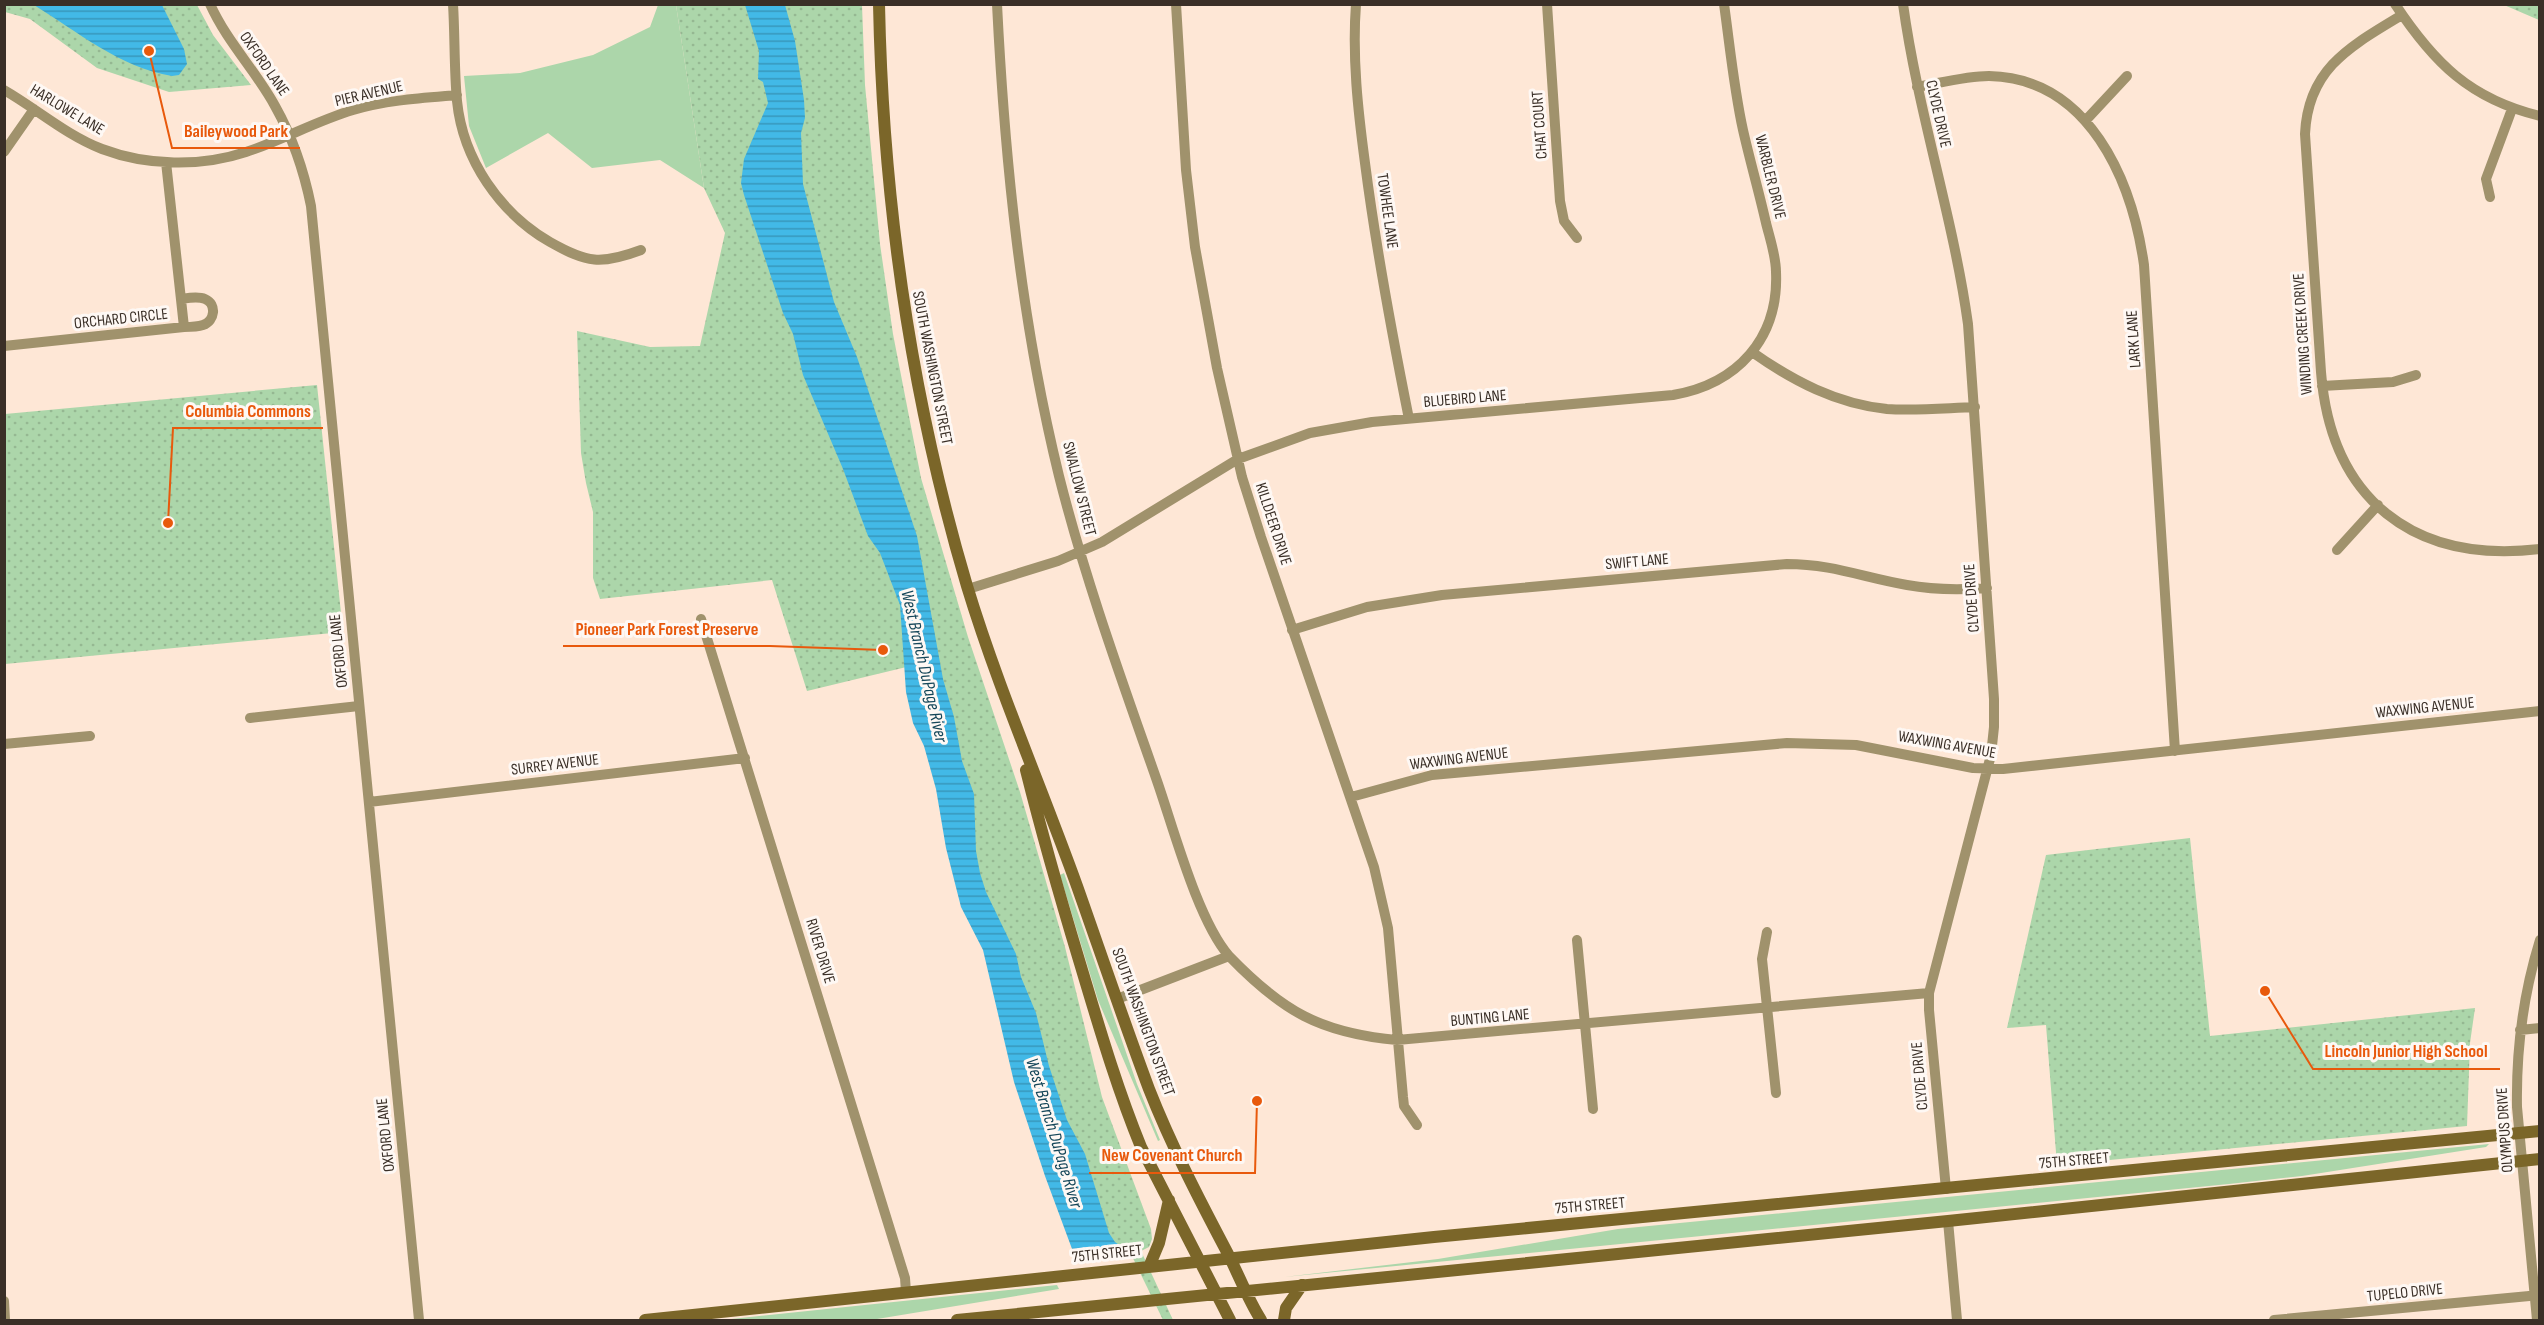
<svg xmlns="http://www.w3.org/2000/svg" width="2544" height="1325" font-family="'Sofia Sans Condensed',sans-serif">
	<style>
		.grass { fill: #acd6aa }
		.park { fill: url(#park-dots) }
		.water { fill: url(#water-rules) }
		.pier { fill: #fee7d6 }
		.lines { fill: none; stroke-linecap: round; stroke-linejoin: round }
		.street { stroke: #a0926c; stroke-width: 10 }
		.secondary { stroke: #7b6629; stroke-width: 12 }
		.labels { text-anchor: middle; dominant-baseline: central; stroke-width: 6; stroke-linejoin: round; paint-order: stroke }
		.street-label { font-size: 16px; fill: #3a2f27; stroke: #fef8f4 }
		.water-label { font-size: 18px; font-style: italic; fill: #144659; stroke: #fef8f4 }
		.leader { fill: none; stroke: #e8590c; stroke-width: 2 }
		.callout-dot { fill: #e8590c; stroke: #fef8f4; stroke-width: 2 }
		.callout-label { font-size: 18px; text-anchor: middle; font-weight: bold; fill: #e8590c; stroke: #fef8f4; stroke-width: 6; stroke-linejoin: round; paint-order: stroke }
	</style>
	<defs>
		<pattern id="park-dots" width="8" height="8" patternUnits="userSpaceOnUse" patternTransform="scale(1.5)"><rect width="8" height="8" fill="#acd6aa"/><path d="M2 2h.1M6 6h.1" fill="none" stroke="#95b892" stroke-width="1.8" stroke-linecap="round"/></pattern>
		<pattern id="water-rules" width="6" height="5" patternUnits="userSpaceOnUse" patternTransform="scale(1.5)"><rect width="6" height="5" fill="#42b9e7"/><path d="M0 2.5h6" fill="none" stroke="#3897bb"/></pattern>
	</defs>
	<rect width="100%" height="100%" fill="#fee7d6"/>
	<path class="grass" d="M658,5H676L704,188L660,160L592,168L548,133L486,168L469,126L464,76L520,73L593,55L650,27Z
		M1064,873L1137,1084L1160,1140L1158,1141L1098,1000L1060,875Z
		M2489,1144L2486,1147L2302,1176L2229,1184L1284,1277L1438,1259L1618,1229Z
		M1057,1285L1059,1289L871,1320H722Z"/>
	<path class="park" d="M5,4L197,5L213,35L251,85L169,92L97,68L30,19L5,12Z
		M676,5H862L865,85L880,244L893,334L921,478L968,637L1020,792L1065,947L1102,1097L1151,1229L1152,1239L1149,1247L1141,1251L1173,1320H1136L974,901L923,663L807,691L772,580L600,599L593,578V512L586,483L581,453L577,331L650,347L700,346L725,233L704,188Z
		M2504,5H2539V21V20Z
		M317,385L343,632L5,664V414Z
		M2190,838L2210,1036L2475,1008L2470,1043L2467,1126L2057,1165L2046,1025L2007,1028L2046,855Z"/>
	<path class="water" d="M34,5H162L184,49L187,64L179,75L172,76C119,67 78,32 34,5Z
		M745,5H785L795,41L804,100L805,118L801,133L803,184L834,302L857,357L917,536L943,679L954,717L962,761L974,794L976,851L980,873L986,892L1016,954L1021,977L1036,1013L1049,1066L1067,1120L1085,1154L1109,1233L1115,1242L1125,1249L1160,1320H1111L1075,1257L1045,1176L1014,1082L983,950L961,907L946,848L936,789L924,746L913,723L906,692L900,605L880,553L868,536L843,469L803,375L793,334L783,313L744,195L741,183L744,159L768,103L763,82L758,79L759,51Z"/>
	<path class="pier" d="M1130,1252L1163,1320H1108L1072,1258Z"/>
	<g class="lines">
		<path class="street" d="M210,4C227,42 256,71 275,106C293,138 304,171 311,206L419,1320
			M453,4C455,36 454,69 457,101C463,160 500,213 550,242C587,263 601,265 641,250
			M997,4C1005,164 1021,321 1059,476C1085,579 1121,678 1156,778C1173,826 1197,919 1229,956
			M1176,4L1186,170L1195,247L1217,368L1242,477L1261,537L1374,867L1388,928L1403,1097L1404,1106L1417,1125
			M1356,4C1352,57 1358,111 1365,163C1376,249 1392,334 1409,419
			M1547,4L1560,201L1564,221L1577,238
			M1903,4C1918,113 1953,216 1968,324L1994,699V727L1991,755L1929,993V1010L1946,1189
			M2395,4C2434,63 2470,99 2540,116
			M2402,15C2351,46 2308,68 2305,134L2321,372C2331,499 2413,564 2540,549
			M1917,87C1940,83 1966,76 1989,76C2089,78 2132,180 2144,265L2175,751
			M4,90C37,109 66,135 102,149C147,166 201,167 246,152C283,140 316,121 353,110C387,100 422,98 457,95
			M2086,120L2127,76
			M4,152L34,109
			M2490,197L2486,179L2512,109
			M181,299C188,298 198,296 205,299C217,304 215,321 203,325C197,327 190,327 184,327
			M4,346L184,327L166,162
			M1752,352C1793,381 1837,404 1887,409C1916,411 1946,408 1975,407
			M2322,386L2393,382L2416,375
			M2337,550L2378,505
			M968,589L1058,561L1102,542L1238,459L1310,433L1372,422L1673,395C1737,384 1779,339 1776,272C1776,256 1770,239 1766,223C1759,192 1750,161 1743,130C1734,89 1730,47 1724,4
			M701,619L905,1278L906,1292
			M1292,630L1367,607L1442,595L1787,564C1832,564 1865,578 1907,585C1934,590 1960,590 1987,588
			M250,718L359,706
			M4,744L90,736
			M1351,797L1432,775L1787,743L1856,745L1973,768L2003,769L2540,711
			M369,802L745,758
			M1767,932L1762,959L1776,1093
			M1577,940L1593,1109
			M1117,999L1229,956C1282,1011 1320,1033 1397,1040L1929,993
			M2520,1030L2540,1028
			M1948,1221L1957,1320
			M4,1301L5,1320
			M2274,1320L2540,1295
			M2537,1320L2517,1107C2516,1049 2523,995 2540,940"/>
		<path class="secondary" d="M879,4C883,204 910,394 967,586C998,688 1041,786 1077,886C1101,954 1124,1022 1149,1089C1171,1145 1199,1199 1227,1252C1239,1275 1247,1298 1261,1320
			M1026,770C1042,834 1060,897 1079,960C1098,1023 1116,1086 1141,1147L1230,1320
			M1149,1267L1159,1243L1169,1200
			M645,1320L1434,1237L2540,1131
			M957,1320L1948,1221L2540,1159
			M1284,1320L1286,1308L1302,1285"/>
	</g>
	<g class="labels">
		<g class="street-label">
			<text transform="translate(264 64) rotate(55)">OXFORD LANE</text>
			<text transform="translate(369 94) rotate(-13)">PIER AVENUE</text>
			<text transform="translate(67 110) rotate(31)">HARLOWE LANE</text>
			<text transform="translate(1938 114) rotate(77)">CLYDE DRIVE</text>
			<text transform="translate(1540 125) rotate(-94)">CHAT COURT</text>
			<text transform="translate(1770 177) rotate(76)">WARBLER DRIVE</text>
			<text transform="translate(1387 211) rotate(82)">TOWHEE LANE</text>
			<text transform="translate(121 319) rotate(-6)">ORCHARD CIRCLE</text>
			<text transform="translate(2303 334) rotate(-94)">WINDING CREEK DRIVE</text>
			<text transform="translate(2134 339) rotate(-94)">LARK LANE</text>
			<text transform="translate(932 368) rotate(79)">SOUTH WASHINGTON STREET</text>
			<text transform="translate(1465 399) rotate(-5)">BLUEBIRD LANE</text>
			<text transform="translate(1079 489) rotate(76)">SWALLOW STREET</text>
			<text transform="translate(1273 524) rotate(72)">KILLDEER DRIVE</text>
			<text transform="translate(1637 562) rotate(-5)">SWIFT LANE</text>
			<text transform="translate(1972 598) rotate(-94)">CLYDE DRIVE</text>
			<text transform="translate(339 651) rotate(-96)">OXFORD LANE</text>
			<text transform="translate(2425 708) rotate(-6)">WAXWING AVENUE</text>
			<text transform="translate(1947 745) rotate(10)">WAXWING AVENUE</text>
			<text transform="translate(1459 759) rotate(-7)">WAXWING AVENUE</text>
			<text transform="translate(555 765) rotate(-7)">SURREY AVENUE</text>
			<text transform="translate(820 951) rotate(73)">RIVER DRIVE</text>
			<text transform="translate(1490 1018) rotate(-5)">BUNTING LANE</text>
			<text transform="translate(1143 1022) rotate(70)">SOUTH WASHINGTON STREET</text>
			<text transform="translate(1920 1076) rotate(-95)">CLYDE DRIVE</text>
			<text transform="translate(2505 1130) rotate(-94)">OLYMPUS DRIVE</text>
			<text transform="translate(386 1135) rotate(-96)">OXFORD LANE</text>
			<text transform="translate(2074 1161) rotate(-5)">75TH STREET</text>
			<text transform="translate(1590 1206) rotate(-5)">75TH STREET</text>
			<text transform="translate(1107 1254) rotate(-6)">75TH STREET</text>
			<text transform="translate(2405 1293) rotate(-6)">TUPELO DRIVE</text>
		</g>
		<g class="water-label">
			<text transform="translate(924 666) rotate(77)">West Branch DuPage River</text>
			<text transform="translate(1054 1133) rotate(73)">West Branch DuPage River</text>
		</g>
	</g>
	<path class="leader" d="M149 51L172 148H300M168 523L173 428H323M883 650L770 646H563M2265 991L2313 1069H2500M1257 1101L1255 1173H1089"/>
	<g class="callout-dot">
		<circle cx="149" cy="51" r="6"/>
		<circle cx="168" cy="523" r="6"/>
		<circle cx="883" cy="650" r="6"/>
		<circle cx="2265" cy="991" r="6"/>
		<circle cx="1257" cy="1101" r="6"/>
	</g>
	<g class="callout-label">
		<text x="236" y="137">Baileywood Park</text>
		<text x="248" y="417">Columbia Commons</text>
		<text x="667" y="635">Pioneer Park Forest Preserve</text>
		<text x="2406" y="1057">Lincoln Junior High School</text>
		<text x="1172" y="1161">New Covenant Church</text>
	</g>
	<rect width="2544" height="1325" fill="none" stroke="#3a2f27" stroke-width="12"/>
</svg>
